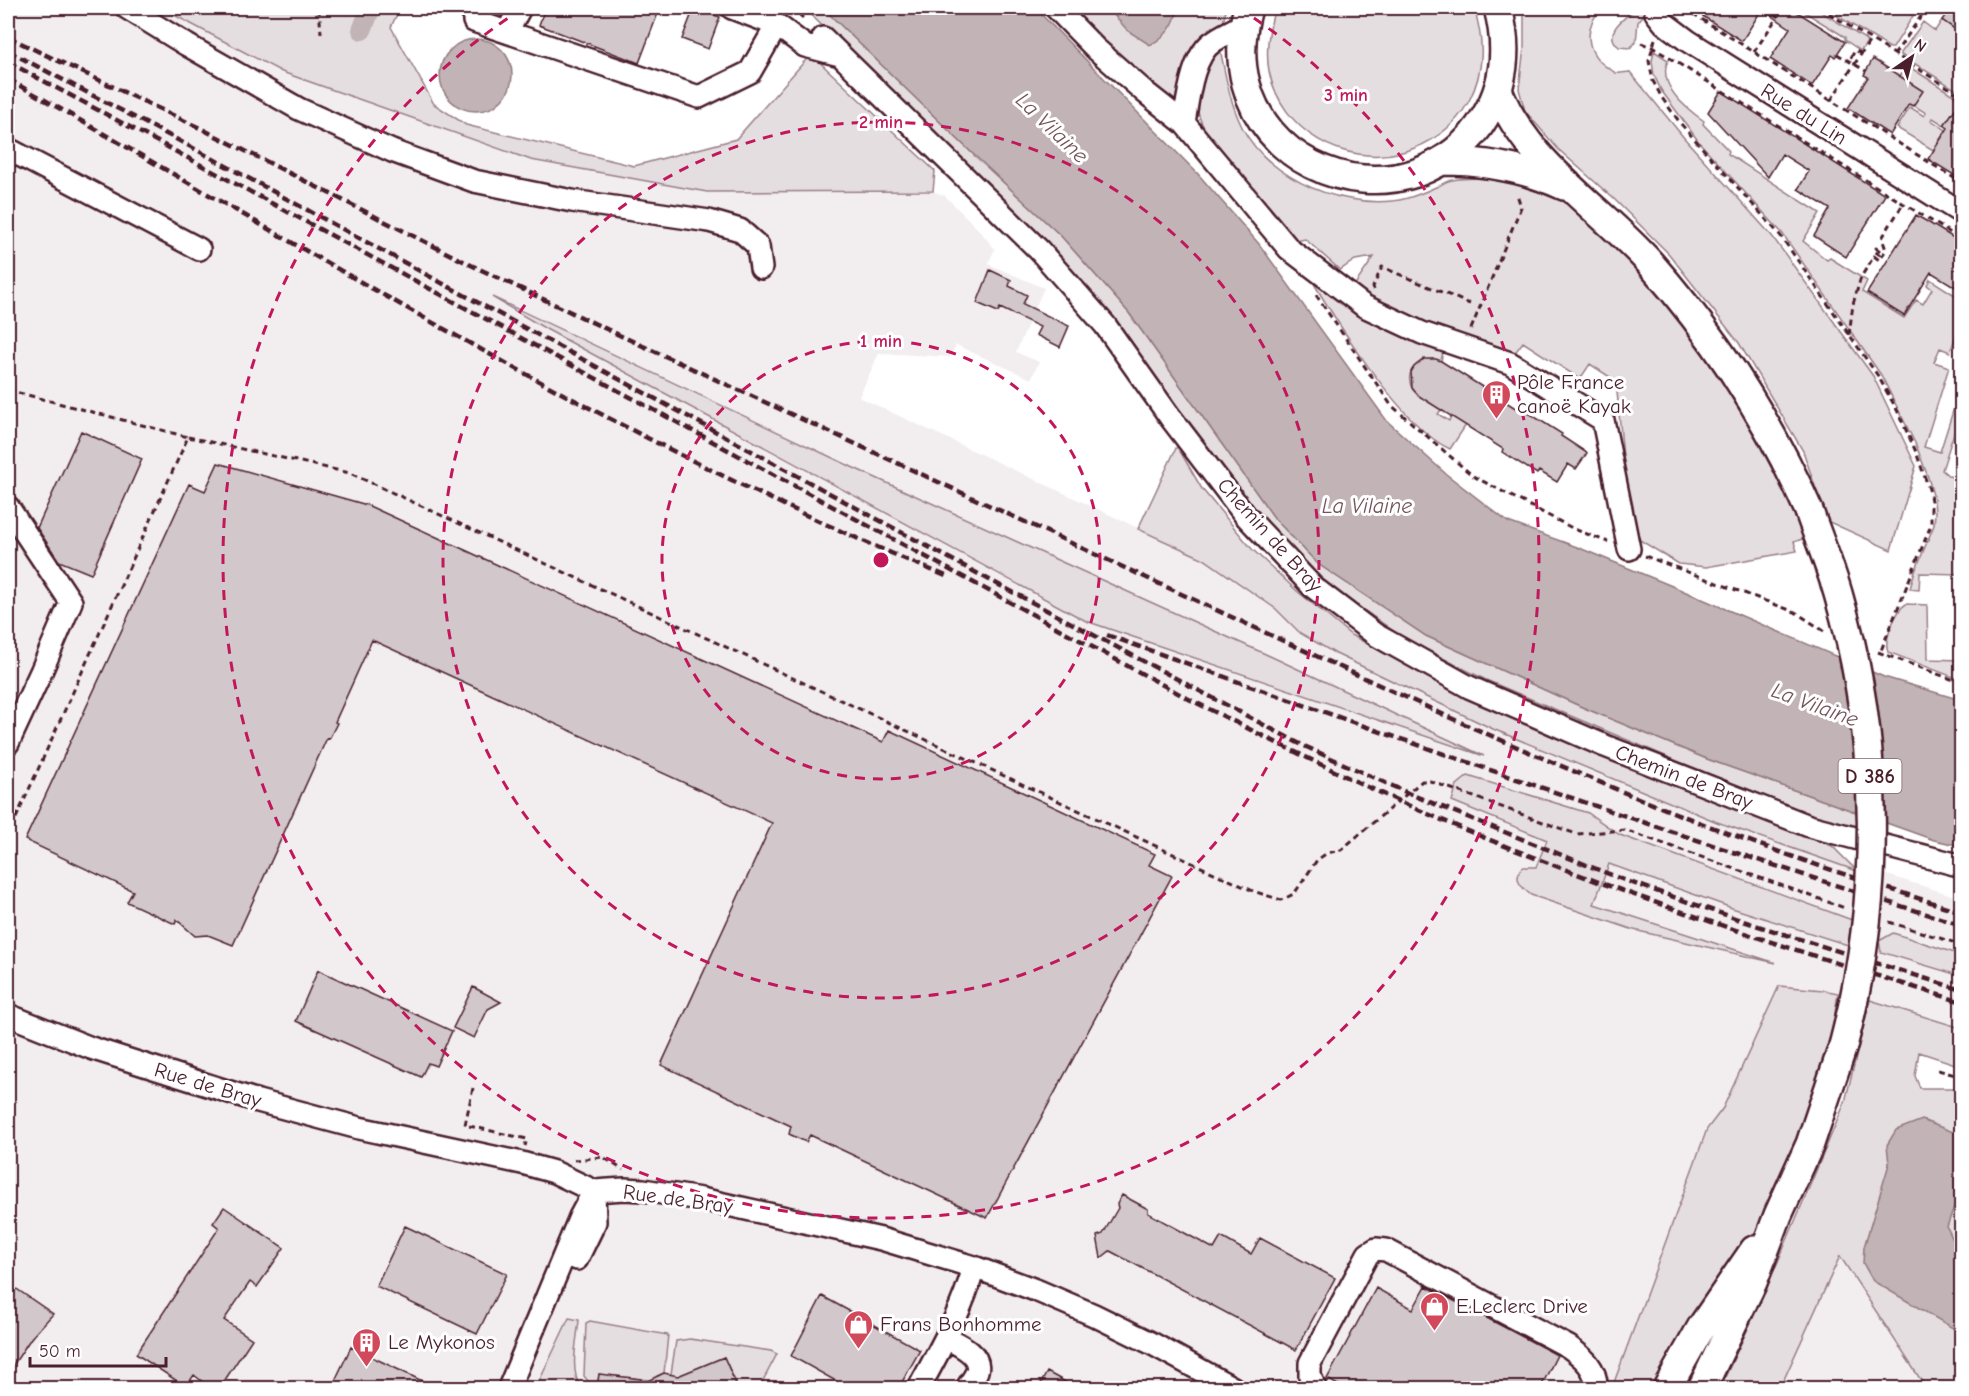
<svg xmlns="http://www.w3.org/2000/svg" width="1969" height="1396" font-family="'Comic Neue',sans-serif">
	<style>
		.built { fill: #f2eeef }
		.green { fill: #e5dee0; stroke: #987e86; stroke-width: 1.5 }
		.water { fill: #c1b3b6; stroke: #91787e; stroke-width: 1.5 }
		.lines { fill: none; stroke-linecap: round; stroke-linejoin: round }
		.canal { stroke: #c1b3b6; stroke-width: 20 }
		.building { fill: #d2c7cb; stroke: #4a1f2b; stroke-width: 1.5 }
		.minor-casing { stroke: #4a1f2b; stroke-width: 26 }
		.major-casing { stroke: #4a1f2b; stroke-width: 32 }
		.path { stroke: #4a1f2b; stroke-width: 3; stroke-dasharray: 6 4.5; stroke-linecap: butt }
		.minor { stroke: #fff; stroke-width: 21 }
		.major { stroke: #fff; stroke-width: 27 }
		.rail { stroke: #4a1f2b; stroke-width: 4.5; stroke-dasharray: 9 4.5; stroke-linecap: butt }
		.major-bridge-casing { stroke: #4a1f2b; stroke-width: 32; stroke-linecap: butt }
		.major-bridge { stroke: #fff; stroke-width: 27 }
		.ring { fill: none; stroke: #c2185b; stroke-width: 3; stroke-dasharray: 10 8 }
		.labels { text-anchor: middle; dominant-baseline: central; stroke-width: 6; stroke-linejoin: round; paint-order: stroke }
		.shield { fill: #fff; stroke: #80626b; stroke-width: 1.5 }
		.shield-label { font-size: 20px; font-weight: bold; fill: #4a1f2b }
		.street-label { font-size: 21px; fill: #4a1f2b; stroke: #fff }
		.poi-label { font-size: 21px; fill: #4a1f2b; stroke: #fff; text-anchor: start }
		.water-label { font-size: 22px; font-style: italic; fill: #74535c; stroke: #fff }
		.centre { fill: #c2185b; stroke: #fff; stroke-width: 3 }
		.ring-label { font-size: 18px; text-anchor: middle; font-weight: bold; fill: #c2185b; stroke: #fff; stroke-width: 6; stroke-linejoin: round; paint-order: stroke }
	</style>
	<rect width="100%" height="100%" fill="#fff"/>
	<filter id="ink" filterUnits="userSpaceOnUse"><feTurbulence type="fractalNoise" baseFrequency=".0167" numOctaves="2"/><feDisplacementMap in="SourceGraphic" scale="12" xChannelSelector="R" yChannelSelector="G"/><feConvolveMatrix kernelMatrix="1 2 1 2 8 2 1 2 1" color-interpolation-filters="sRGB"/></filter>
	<g filter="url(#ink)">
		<path class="built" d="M8,8H161L282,72L531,160L707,192L933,191L945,196L978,229L995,249L988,264L1044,288L1016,352L1039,362L1031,379L956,345L950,357L879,353L859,397L1204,559L1276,609L1347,639L1508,728L1846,862L1961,898V1028L1876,1001L1823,990L1779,986L1645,1388H8Z
			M1840,1255L1926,1388H1780Z"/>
		<path class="green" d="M161,8H400L391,27L434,104L466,125L634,166L736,139L811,54L935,171L933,191L707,192L531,160L282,72Z
			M804,8H823L974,155L1061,236L1129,313L1275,519L1318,564L1426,636L1582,707L1707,759L1856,812L1858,833L1677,761L1486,680L1405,639L1337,591L1303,565L1255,508L1168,394L1117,321L1050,249Z
			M1066,8H1108L1113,12L1177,15V8L1226,9L1222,29L1178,101L1164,98Z
			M1275,8H1474C1484,40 1485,70 1469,101C1455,127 1430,145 1402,152C1344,167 1281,131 1269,71C1265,49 1269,28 1275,8Z
			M1524,8H1602C1583,27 1585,53 1608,68C1611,69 1613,72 1616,73C1620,74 1626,72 1630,72L1685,139L1772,236L1873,376L1916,466L1891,550L1827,521L1803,451L1739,343L1669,254L1614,199L1558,149L1525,111L1519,89L1524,47Z
			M1637,8H1649L1638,22L1636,42L1630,48L1619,47C1601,32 1626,17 1637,8Z
			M1798,8H1815L1865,39L1867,42L1861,51L1845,40V37Z
			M1824,8H1902L1913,16L1893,48H1890Z
			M1942,20L1961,34V93L1901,55V53L1923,22L1935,31Z
			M1219,43C1224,68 1228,94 1238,118C1260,175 1335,207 1392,201C1406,200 1423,193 1436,187C1441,185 1446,181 1452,180C1476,176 1529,180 1551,190C1573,200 1590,220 1607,236C1661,288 1707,351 1746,415C1760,438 1775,461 1786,486C1793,503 1798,521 1805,538L1794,542L1797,551L1706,567L1679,564L1638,539L1629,522L1616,381L1590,364L1580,379L1523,342L1514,354C1458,340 1401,319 1354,286L1374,257L1355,260L1340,270L1305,239L1296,241C1270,211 1192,137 1196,97C1198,77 1210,60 1219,43Z
			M1654,51L1668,60C1657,85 1685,108 1704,121L1703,124L1729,151L1728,154L1820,213L1803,241L1827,260L1830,258L1867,281L1862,292L1904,318L1916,300L1923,304L1932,289L1927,285L1930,279L1961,299V337L1956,336L1950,352L1940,348L1934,362L1949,367L1924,447L1940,452L1959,392H1961V411L1942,470L1949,476L1961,480V574L1920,573L1919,590L1910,589L1914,574L1934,525L1935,513L1934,499L1928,477L1916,445L1881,375L1782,233L1699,142L1661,90L1654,75L1652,61Z
			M1908,66L1961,100V115L1954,111L1944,125L1933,118L1931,120L1946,130L1933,150L1897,128L1910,107L1924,116L1926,113L1913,105L1899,76Z
			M1307,272L1444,348L1441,361C1423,354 1401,370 1413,390C1419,398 1432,404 1441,410L1438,414L1449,421L1451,416L1466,425L1450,449C1402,428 1334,318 1307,272Z
			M492,297L854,468L1272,657L1484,756L1086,621L546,329Z
			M1177,446L1202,489L1252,549L1297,591L1351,635L1430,677L1554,737L1832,846L1857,871L1717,822L1493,729L1336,654L1300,633L1276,609L1204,559L1138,529Z
			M1906,604L1927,605L1928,659L1961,660V680L1888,652C1883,641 1896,610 1906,604Z
			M1468,776L1588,813L1620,835L1852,920L1848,945L1732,908L1609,864L1594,904L1776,963L1634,930L1531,895C1521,887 1512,879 1523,867H1536L1547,840L1452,801L1457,785Z
			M1893,933L1961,955V976L1881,952L1879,941Z
			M1779,986L1823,990L1838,993C1835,1012 1833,1032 1827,1051C1809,1117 1784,1182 1750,1242L1657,1388H1612L1707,1129L1723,1108Z
			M1870,1000L1961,1028V1066L1919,1052L1915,1076L1920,1088H1961V1388H1926L1840,1256L1780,1388H1720L1766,1290L1845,1102Z
			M569,1318L579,1320C577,1341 569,1370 581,1388H536Z
			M590,1321L668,1335L664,1373L657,1376V1381L599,1374L597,1387L588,1381L584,1376L586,1323Z
			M690,1339L771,1351L777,1354L759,1388H735L738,1387L724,1357L673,1378L671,1374L676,1341Z"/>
		<path class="water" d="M823,8H1035L1198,174L1259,244L1387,421L1446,474L1508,522L1577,547L1672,586L1884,677L1961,700V846L1934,840L1707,759L1582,707L1426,636L1318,564L1275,519L1129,313L1061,236L974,155Z
			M1108,8H1177C1176,25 1165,37 1150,45L1128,31Z
			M440 75a36 36 0 1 1 72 0a36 36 0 1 1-72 0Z
			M1922,1120L1961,1135V1186L1947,1227L1956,1246L1961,1247V1333L1873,1281L1863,1263L1864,1247L1889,1164L1887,1145L1896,1130Z"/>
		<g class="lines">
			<path class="canal" d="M362,30L371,8"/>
		</g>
		<path class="building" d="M545,8H660L639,63L539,25Z
			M694,8L720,17L708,49L682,39Z
			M1690,8H1791L1845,42L1835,57L1832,55L1812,86L1770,59L1790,28L1762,9L1742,41Z
			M1951,8H1962V34L1942,20Z
			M1873,59L1923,91L1913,106L1909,104L1890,135L1848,108L1868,77L1864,75Z
			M1721,91L1885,195L1846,257L1814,236L1830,209L1798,189L1809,171L1782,154L1768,177L1708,112Z
			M1962,99V180L1928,159L1948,128L1944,125Z
			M1916,215L1962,243V291L1931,272L1904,316L1867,293Z
			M990,270L1011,280L1009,286L1027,295L1023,304L1069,326L1060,347L1036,335L1040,327L1000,308L998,312L977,303Z
			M1424,359H1436L1441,361L1525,414L1527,412L1562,434L1561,436L1587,453L1576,469L1568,464L1557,482L1539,471L1537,474L1502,452L1503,449L1419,396L1412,388L1411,372L1414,367Z
			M81,431L142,459L91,574L59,561L37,528Z
			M218,463L367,505L883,742L889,730L1155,854L1149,865L1172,876L987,1218L810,1135L806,1142L789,1134L791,1126L661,1065L772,823L372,640L335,722L337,723L329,739L327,738L233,945L208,935L195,936L177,920L175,924L127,902L133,891L25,840L189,484L205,491Z
			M318,970L452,1031L436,1066L428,1063L421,1077L296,1021Z
			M473,987L501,1002L488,1009L474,1038L453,1028Z
			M1122,1195L1148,1209V1213L1214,1249L1221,1237L1251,1254L1260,1238L1335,1278L1296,1350L1110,1251L1101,1258L1097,1236L1103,1234L1118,1208L1117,1204Z
			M224,1207L284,1248L257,1287L250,1282L224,1320L252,1339L219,1389H212L194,1375L186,1387L136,1354L219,1228L213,1223Z
			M405,1226L507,1274L477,1334L376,1286Z
			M8,1283L53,1314L31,1338L8,1373Z
			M1426,1286L1557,1355L1540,1389H1345L1327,1379L1376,1288L1413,1309Z
			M822,1296L920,1350L898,1389H850L791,1356Z
			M351,1347L439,1389H331Z
			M724,1357L738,1389H597L599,1374L641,1379V1384L664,1373L678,1376Z
			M1047,1372L1078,1389H1038Z"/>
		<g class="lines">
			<defs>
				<path id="minor" d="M127,8L187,45L299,109L392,151L474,181L572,201L709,221L740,230L758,246L761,268
					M732,8L777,25L805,46L840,55
					M1056,8L1096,49L1146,93L1184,123L1289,249L1364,306L1422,333L1510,363L1603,420L1629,549
					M1657,8L1656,13L1664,23L1688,41L1962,213
					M474,21L699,97L750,72L777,25
					M507,32L520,8
					M823,38L1039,250L1105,325L1170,417L1245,515L1313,587L1376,635L1469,687L1605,746L1809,826L1962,866
					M1184,123C1188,99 1192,55 1214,41C1223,35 1233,30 1243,25
					M8,149L199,249
					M8,507L71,602L41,672L8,743
					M8,1015L91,1048L258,1101L359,1128L522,1163L554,1172L594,1191L624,1189L643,1190L701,1199L881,1239L974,1267L1038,1291L1094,1315L1151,1343L1233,1388
					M577,1259L595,1222L594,1192
					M946,1338C958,1344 982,1354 977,1371C975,1377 970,1383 967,1388
					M509,1388L580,1217L594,1191
					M919,1388C940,1349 962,1311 974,1267
					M1315,1388L1310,1376V1363L1368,1254L1376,1249L1386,1250L1569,1347C1584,1358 1597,1369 1596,1388"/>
				<path id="major" d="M1248,8C1241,33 1239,58 1246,84C1265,157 1346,196 1416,173C1444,163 1470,143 1485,117C1506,83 1508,46 1498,8
					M1498,90C1525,162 1600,207 1650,263C1716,338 1769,420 1809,511
					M1442,161C1486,161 1525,168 1564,186
					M1667,1388L1702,1326L1754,1250
					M1702,1388L1753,1282L1778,1215L1810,1144L1843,1046"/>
			</defs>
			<use href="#minor" class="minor-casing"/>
			<use href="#major" class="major-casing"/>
			<path class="path" d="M319,8L321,33
				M792,8L803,18
				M1684,8L1962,183
				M1820,8L1962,96
				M1655,39L1649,61L1653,81L1662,98L1681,124L1780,235L1878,376L1897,410L1916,452L1929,489L1931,501V525L1880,653
				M1641,43L1652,47L1962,240
				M1754,52L1778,16L1767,9
				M1837,54L1866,71
				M1894,55L1927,8
				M1851,58L1855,50L1862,54
				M1831,100L1871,39
				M1880,251L1876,248L1874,251L1882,256
				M1374,290L1373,287L1382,267L1470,304
				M1316,295L1391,405L1473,476L1574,529L1608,542
				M1471,329L1521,207L1517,194
				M1849,335L1853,304L1861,277L1874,256L1879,260L1886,250L1882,238L1903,204
				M8,390L188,437L8,836
				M188,437L350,473L1253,891L1281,900L1294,894L1317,860L1327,853L1341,850L1422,781H1430L1576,834L1625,830L1845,908
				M1645,556L1795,612L1824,631
				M1878,652L1962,683
				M1889,922L1962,945
				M1938,1070L1962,1077
				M473,1088L465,1125L527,1139L525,1146
				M574,1160L603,1157L623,1170
				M1251,1382L1263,1388"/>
			<use href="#minor" class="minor"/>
			<use href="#major" class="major"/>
			<path class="rail" d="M8,37L202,129L471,265L617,334L1453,719C1547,760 1640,801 1736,836C1810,864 1886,888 1962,912
				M8,51L193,148L984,577L1302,745L1410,794L1624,880L1755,925L1962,990
				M8,62L188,158L1187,698C1259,734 1330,770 1403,803C1583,883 1773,944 1962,1002
				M8,79C316,254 617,442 946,576
				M1107,635C1390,736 1674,836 1962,925"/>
			<defs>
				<path id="major-bridge" d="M1809,511C1819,540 1831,568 1839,597C1881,743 1882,899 1843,1046"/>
			</defs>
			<use href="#major-bridge" class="major-bridge-casing"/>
			<use href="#major-bridge" class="major-bridge"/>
		</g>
	</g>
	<g class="ring">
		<circle cx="881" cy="560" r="219"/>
		<circle cx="881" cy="560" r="438"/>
		<path d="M1239 8A658 658 0 1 1 523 8"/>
	</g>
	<defs>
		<symbol id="building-pin" viewBox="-11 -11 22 30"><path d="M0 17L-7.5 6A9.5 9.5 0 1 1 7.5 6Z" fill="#d1495b" stroke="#fff"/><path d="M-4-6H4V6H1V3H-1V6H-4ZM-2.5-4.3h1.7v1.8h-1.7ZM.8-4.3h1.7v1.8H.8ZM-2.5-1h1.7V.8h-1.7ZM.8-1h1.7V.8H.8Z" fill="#fff"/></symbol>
		<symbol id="shop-pin" viewBox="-11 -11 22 30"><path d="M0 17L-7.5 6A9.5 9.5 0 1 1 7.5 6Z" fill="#d1495b" stroke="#fff"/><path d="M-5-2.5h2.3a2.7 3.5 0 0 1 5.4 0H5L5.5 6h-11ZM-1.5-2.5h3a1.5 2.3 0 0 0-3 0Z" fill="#fff"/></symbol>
	</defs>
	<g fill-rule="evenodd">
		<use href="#building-pin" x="1480" y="378" width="33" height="45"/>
		<use href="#shop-pin" x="1418" y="1290" width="33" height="45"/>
		<use href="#shop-pin" x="842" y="1308" width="33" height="45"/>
		<use href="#building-pin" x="350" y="1326" width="33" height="45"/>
	</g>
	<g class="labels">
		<rect class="shield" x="1838.5" y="759" width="63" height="34" rx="4.5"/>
		<g class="shield-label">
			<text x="1870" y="776">D 386</text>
		</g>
		<g class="street-label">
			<text transform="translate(1804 114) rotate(32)">Rue du Lin</text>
			<text transform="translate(1270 535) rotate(48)">Chemin de Bray</text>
			<text transform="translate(1684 777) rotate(21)">Chemin de Bray</text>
			<text transform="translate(208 1085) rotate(17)">Rue de Bray</text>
			<text transform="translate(678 1199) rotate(8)">Rue de Bray</text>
		</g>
		<g class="poi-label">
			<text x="1517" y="382">Pôle France<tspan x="1517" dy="24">canoë Kayak</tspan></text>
			<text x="1456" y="1306">E.Leclerc Drive</text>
			<text x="880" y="1324">Frans Bonhomme</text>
			<text x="388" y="1342">Le Mykonos</text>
		</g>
		<g class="water-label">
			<text transform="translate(1052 128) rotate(44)">La Vilaine</text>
			<text x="1367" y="506">La Vilaine</text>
			<text transform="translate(1815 705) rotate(20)">La Vilaine</text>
		</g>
	</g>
	<circle cx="881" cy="560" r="9" class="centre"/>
	<g class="ring-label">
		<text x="1346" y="101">3 min</text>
		<text x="881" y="128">2 min</text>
		<text x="881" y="347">1 min</text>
	</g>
	<rect width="1969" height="1396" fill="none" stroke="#fff" stroke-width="30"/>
	<rect x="15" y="15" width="1939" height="1366" fill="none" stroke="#4a1f2b" stroke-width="2" filter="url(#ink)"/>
	<g transform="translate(1912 57) rotate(35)" stroke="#ffffff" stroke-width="4.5" paint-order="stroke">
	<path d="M0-4.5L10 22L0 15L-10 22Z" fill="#4a1f2b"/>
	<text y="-9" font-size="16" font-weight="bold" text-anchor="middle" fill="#4a1f2b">N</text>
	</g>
	<path d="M30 1357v9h136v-9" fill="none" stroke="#4a1f2b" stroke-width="3"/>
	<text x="39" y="1357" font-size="18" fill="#4a1f2b" stroke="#ffffff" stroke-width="4.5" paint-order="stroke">50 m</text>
</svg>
